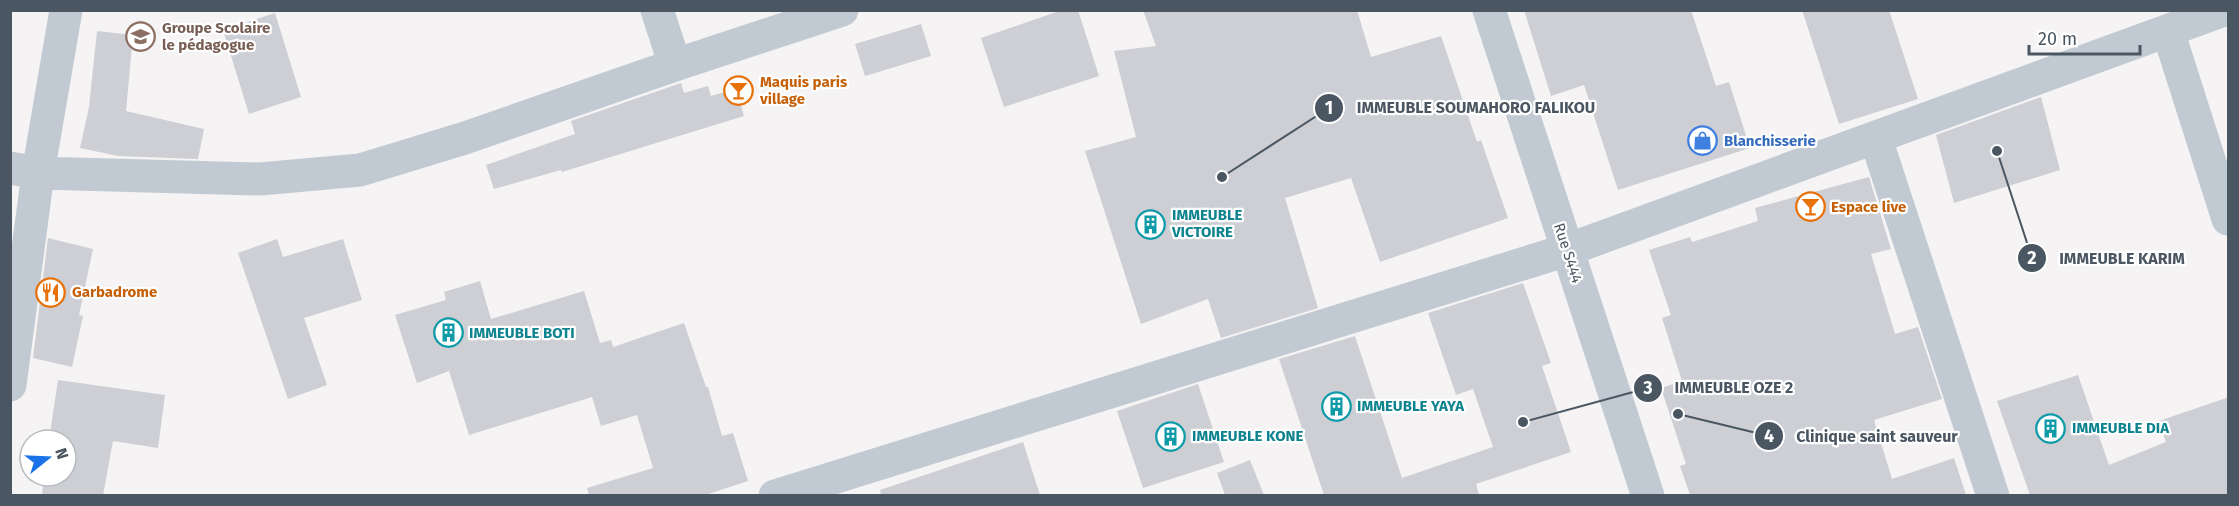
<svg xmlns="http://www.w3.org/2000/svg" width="2239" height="506" font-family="'Fira Sans',sans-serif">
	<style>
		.building { fill: #cdcfd5 }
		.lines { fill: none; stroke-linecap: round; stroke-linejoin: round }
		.minor { stroke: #c1cad2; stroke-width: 33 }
		.labels { text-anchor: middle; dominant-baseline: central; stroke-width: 4.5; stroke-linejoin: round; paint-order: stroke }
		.education-label { font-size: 15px; font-weight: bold; fill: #785e54; stroke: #fff; text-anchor: start }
		.food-label { font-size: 15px; font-weight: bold; fill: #c56008; stroke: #fff; text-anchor: start }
		.shop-label { font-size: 15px; font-weight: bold; fill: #366cbe; stroke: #fff; text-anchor: start }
		.culture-label { font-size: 15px; font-weight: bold; fill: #0d838f; stroke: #fff; text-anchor: start }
		.street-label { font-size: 15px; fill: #4a5661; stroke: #fff }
		.leader { fill: none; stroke: #4a5661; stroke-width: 2 }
		.callout-dot { fill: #4a5661; stroke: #fff; stroke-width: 2 }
		.mark-label { font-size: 18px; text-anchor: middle; font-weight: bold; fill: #fff }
		.callout-label { font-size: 16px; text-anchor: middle; font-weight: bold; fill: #4a5661; stroke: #fff; stroke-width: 4.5; stroke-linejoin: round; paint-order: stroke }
	</style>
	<rect width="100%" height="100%" fill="#f5f3f3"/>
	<path class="building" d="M1062,10H1078L1099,76L1004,107L981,38Z
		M1143,10H1357L1371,57L1441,36L1477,142L1481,140L1508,218L1380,262L1351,178L1285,198L1318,308L1221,338L1208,299L1141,324L1085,151L1136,137L1114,51L1156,46Z
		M1524,10H1691L1716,86L1729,82L1750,148L1618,190L1584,85L1551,96Z
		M1802,10H1889L1918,99L1839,124Z
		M275,13L301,97L249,114L223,30Z
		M921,24L931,56L865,76L855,44Z
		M97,31L133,35L126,111L204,129L198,159L118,156L80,148L89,107Z
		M681,83L684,93L708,86L711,96L736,89L744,116L562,172L561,170L494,189L486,165L575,134L571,121Z
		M2041,97L2060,170L1954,203L1936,135Z
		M1869,177L1891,249L1871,254L1895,334L1918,327L1942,399L1874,420L1892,479L1954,458L1966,495H1690L1680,466L1686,464L1661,388L1682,381L1662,318L1671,315L1649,250L1690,237L1692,242L1758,221L1755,208Z
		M48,238L93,249L79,315L83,316L72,367L33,358Z
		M277,239L283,257L343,239L362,300L304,318L327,385L288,399L238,253Z
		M480,281L491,319L584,291L600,343L611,340L613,347L684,323L706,387H708L722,436L733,433L748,481L705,495H589L587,488L653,468L637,415L601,426L592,397L469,435L449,371L417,383L395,315L446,300L444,292Z
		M1523,283L1551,363L1542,366L1571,452L1476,484L1479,495H1324L1279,359L1355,336L1402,478L1493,447L1473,389L1456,395L1428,313Z
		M2078,375L2109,465L2166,442L2159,421L2229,397V495H2030L1997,401Z
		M58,380L165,395L158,448L113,441L103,495H42L44,476H66V440H49Z
		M1198,384L1224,462L1143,488L1117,411Z
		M1023,442L1040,495H881L880,490Z
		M1250,460L1264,495H1225L1217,473Z"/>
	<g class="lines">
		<path class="minor" d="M657,10L675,65
			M1489,10L1648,496
			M2168,31L2228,219
			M1876,139L1993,496
			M10,168L38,173L260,179L360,170L465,138L675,65L842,10
			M10,385L38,173L66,10
			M775,496L1567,250L2224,10"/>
	</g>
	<defs>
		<symbol id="school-ring" viewBox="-11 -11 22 22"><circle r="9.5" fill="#fff" stroke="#8d6e63" stroke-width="1.5"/><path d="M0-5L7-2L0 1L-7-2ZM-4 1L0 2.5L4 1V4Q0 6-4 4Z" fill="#8d6e63"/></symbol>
		<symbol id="bar-ring" viewBox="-11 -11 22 22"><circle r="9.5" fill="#fff" stroke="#e8710a" stroke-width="1.5"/><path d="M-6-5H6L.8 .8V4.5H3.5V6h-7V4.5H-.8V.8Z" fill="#e8710a"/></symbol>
		<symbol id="shop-ring" viewBox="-11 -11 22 22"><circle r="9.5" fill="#fff" stroke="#3f7fe0" stroke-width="1.5"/><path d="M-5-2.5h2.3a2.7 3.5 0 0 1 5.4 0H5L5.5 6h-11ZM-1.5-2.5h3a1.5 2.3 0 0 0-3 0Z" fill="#3f7fe0"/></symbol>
		<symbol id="building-ring" viewBox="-11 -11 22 22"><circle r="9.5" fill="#fff" stroke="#0f9aa8" stroke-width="1.5"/><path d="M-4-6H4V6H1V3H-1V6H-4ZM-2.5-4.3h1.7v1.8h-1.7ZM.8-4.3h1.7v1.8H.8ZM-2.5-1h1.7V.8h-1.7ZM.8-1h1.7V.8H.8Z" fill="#0f9aa8"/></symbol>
		<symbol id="restaurant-ring" viewBox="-11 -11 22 22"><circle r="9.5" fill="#fff" stroke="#e8710a" stroke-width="1.5"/><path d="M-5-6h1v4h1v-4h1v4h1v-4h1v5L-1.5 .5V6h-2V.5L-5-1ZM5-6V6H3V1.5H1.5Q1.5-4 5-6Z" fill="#e8710a"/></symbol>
	</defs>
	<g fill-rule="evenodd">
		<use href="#school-ring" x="124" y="20" width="33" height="33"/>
		<use href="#bar-ring" x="722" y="74" width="33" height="33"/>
		<use href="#shop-ring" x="1686" y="124" width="33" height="33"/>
		<use href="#bar-ring" x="1794" y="190" width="33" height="33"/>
		<use href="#building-ring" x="1134" y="208" width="33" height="33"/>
		<use href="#restaurant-ring" x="34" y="276" width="33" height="33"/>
		<use href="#building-ring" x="432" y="316" width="33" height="33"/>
		<use href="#building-ring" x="1320" y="390" width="33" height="33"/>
		<use href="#building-ring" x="2034" y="412" width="33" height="33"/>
		<use href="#building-ring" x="1154" y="420" width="33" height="33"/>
	</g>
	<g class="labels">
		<g class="education-label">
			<text x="162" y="28">Groupe Scolaire<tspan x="162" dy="17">le pédagogue</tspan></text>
		</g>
		<g class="food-label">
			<text x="760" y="82">Maquis paris<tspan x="760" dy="17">village</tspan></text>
			<text x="1831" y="207">Espace live</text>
			<text x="72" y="292">Garbadrome</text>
		</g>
		<g class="shop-label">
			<text x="1724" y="141">Blanchisserie</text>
		</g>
		<g class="culture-label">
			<text x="1172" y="215">IMMEUBLE<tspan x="1172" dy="17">VICTOIRE</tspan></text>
			<text x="469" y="333">IMMEUBLE BOTI</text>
			<text x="1357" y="406">IMMEUBLE YAYA</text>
			<text x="2072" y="428">IMMEUBLE DIA</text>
			<text x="1192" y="436">IMMEUBLE KONE</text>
		</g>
		<g class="street-label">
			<text transform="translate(1568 253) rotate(72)">Rue S444</text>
		</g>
	</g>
	<path class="leader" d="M1222 177L1329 108M1997 151L2032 258M1523 422L1648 388M1678 414L1769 436"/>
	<g class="callout-dot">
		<circle cx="1222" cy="177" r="6"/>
		<circle cx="1997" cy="151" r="6"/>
		<circle cx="1523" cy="422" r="6"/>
		<circle cx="1678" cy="414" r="6"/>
		<circle cx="1329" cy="108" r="15"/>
		<circle cx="2032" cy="258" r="15"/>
		<circle cx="1648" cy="388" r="15"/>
		<circle cx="1769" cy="436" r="15"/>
	</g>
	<g class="mark-label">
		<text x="1329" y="114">1</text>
		<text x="2032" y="264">2</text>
		<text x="1648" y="394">3</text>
		<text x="1769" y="442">4</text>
	</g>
	<g class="callout-label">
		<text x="1476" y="113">IMMEUBLE SOUMAHORO FALIKOU</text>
		<text x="2122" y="264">IMMEUBLE KARIM</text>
		<text x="1734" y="393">IMMEUBLE OZE 2</text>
		<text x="1877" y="442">Clinique saint sauveur</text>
	</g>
	<rect width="2239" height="506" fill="none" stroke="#4a5661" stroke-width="24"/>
	<g transform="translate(48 458) rotate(72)"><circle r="28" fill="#ffffff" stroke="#b7bbc0" stroke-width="1.5"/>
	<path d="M0-4.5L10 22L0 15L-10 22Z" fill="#1a73e8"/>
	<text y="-9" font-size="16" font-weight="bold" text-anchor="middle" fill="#4a5661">N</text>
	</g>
	<path d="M2029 45v9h111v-9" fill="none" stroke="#4a5661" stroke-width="3"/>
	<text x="2038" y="45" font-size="18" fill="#4a5661" stroke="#ffffff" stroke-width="4.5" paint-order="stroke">20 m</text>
</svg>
